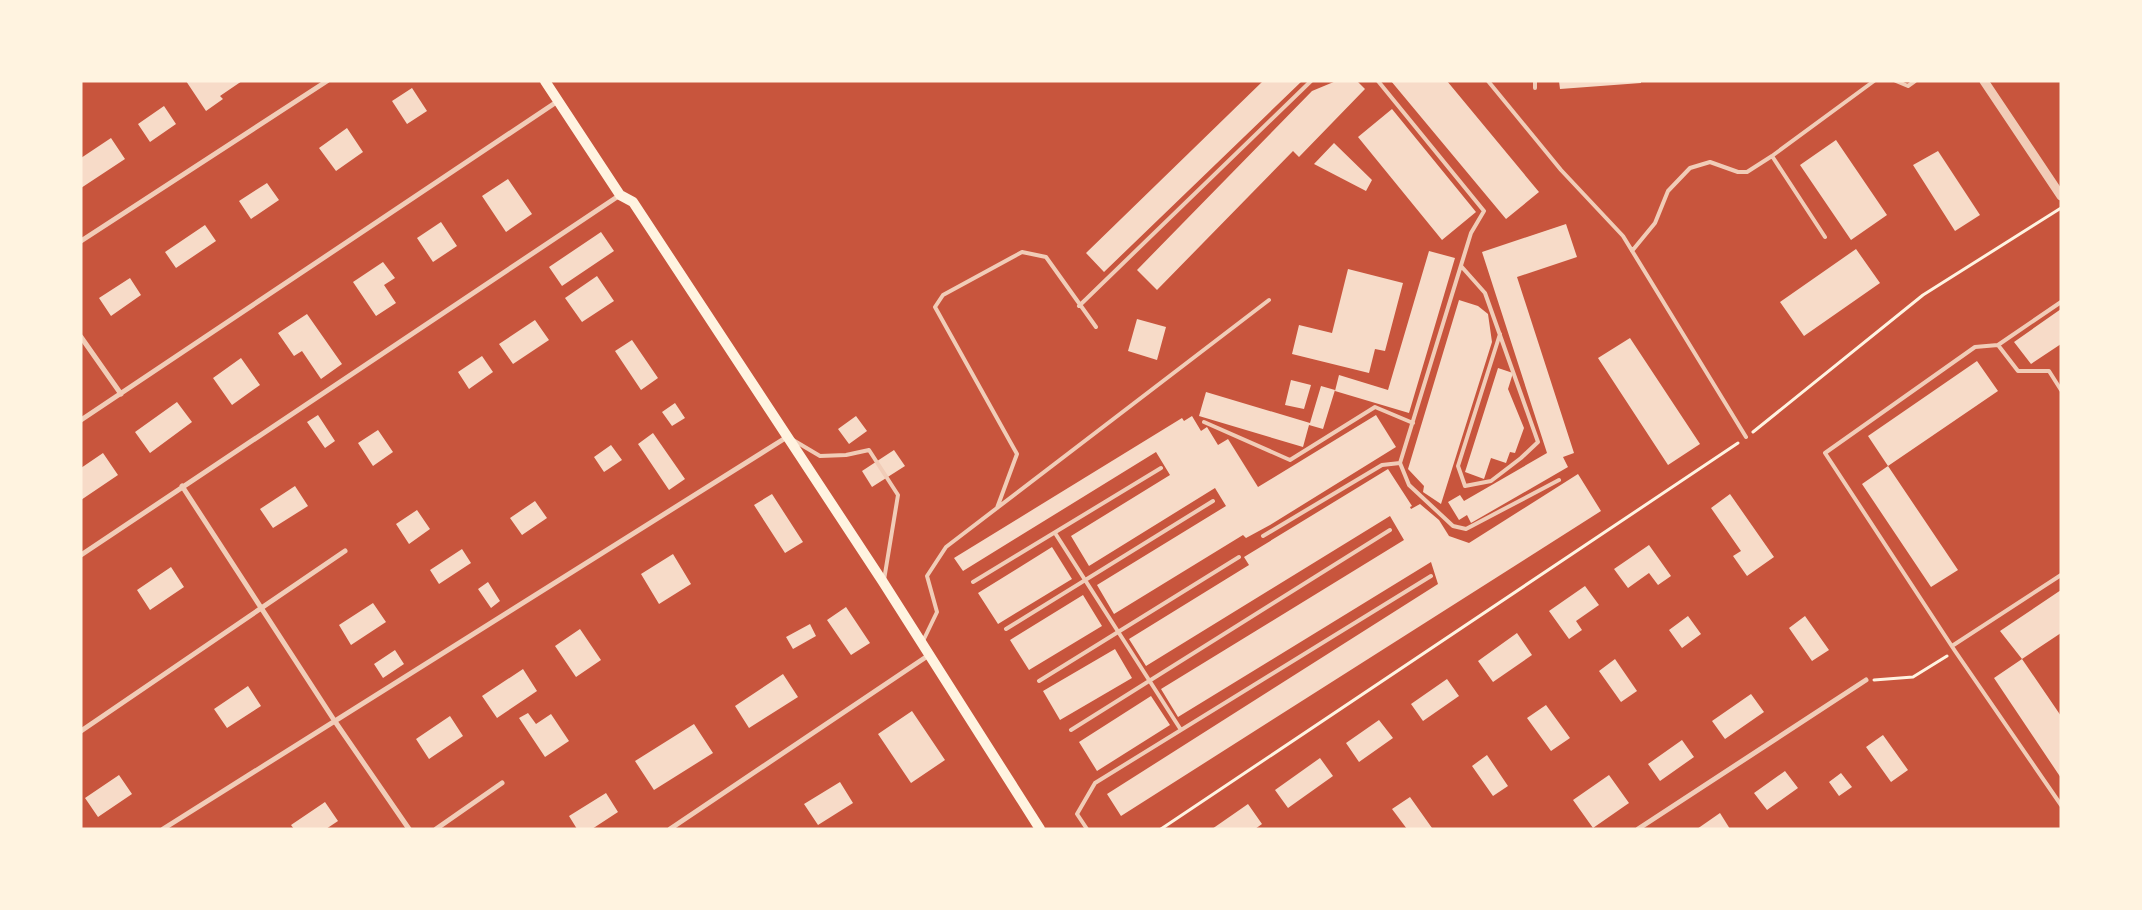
<svg xmlns="http://www.w3.org/2000/svg" width="2142" height="910" font-family="Lato,sans-serif">
	<style>
		.building { fill: #f7dbc8 }
		.lines { fill: none; stroke-linecap: round; stroke-linejoin: round }
		.path { stroke: #fff3e0; stroke-width: 3 }
		.service { stroke: #f1ccb7; stroke-width: 4 }
		.minor { stroke: #f1ccb7; stroke-width: 5 }
		.tertiary { stroke: #f1ccb7; stroke-width: 9 }
		.secondary { stroke: #fff3e0; stroke-width: 10 }
	</style>
	<rect width="100%" height="100%" fill="#c8553d"/>
	<path class="building" d="M186,81H242L220,96L223,99L206,111Z
		M1263,81H1302L1104,272L1086,253Z
		M1336,81H1357L1365,89L1299,157L1293,151L1157,290L1137,270L1312,91Z
		M1391,81H1447L1539,192L1506,219Z
		M1559,81H1641V83L1560,89Z
		M412,88L427,111L407,124L392,101Z
		M164,106L176,124L150,142L138,124Z
		M1392,109L1476,212L1442,240L1358,137Z
		M347,128L363,152L336,171L319,148Z
		M111,138L125,159L81,188V158Z
		M1836,140L1887,215L1851,240L1800,165Z
		M1334,143L1372,180L1366,191L1314,164Z
		M1938,151L1980,215L1955,231L1913,165Z
		M508,179L532,214L506,232L482,196Z
		M267,183L279,200L251,219L239,201Z
		M441,222L457,246L433,262L417,238Z
		M1566,224L1577,257L1517,277L1574,453L1563,457L1568,467L1471,523L1467,515L1459,520L1448,502L1460,495L1464,501L1547,453L1482,252Z
		M205,225L216,241L176,268L165,252Z
		M601,232L614,251L562,286L549,267Z
		M1856,249L1880,283L1804,336L1780,302Z
		M1429,251L1455,258L1409,413L1335,391L1339,375L1388,390Z
		M383,262L395,278L384,285L396,303L376,316L353,282Z
		M1348,269L1403,283L1385,351L1375,349L1369,373L1292,354L1299,325L1332,333Z
		M597,276L614,301L582,322L565,298Z
		M130,278L141,295L111,316L99,298Z
		M1459,300L1478,306L1488,314L1492,342L1441,504L1423,492L1424,486L1408,469Z
		M2061,309V344L2031,364L2014,342Z
		M307,314L342,364L321,379L302,351L294,356L278,333Z
		M1137,319L1166,327L1157,360L1128,351Z
		M535,320L549,340L513,364L499,344Z
		M1630,338L1700,444L1668,465L1598,358Z
		M632,340L658,378L641,390L615,351Z
		M482,356L493,372L469,389L458,372Z
		M241,358L260,385L232,405L213,378Z
		M1977,361L1998,391L1888,466L1868,436Z
		M1498,368L1513,373L1508,389L1524,428L1515,453L1510,452L1506,463L1491,458L1484,479L1465,472Z
		M1291,380L1311,385L1304,409L1285,405Z
		M1321,386L1335,390L1323,429L1309,425L1303,447L1199,416L1206,392L1310,423Z
		M177,402L192,422L150,453L135,432Z
		M675,403L685,418L672,426L662,412Z
		M318,415L335,441L325,448L307,422Z
		M1376,415L1396,447L1270,525L1246,538L1243,535L1114,614L1097,585L1226,506L1215,488L1089,566L1071,536L1170,475L1156,452L963,571L954,558L1182,418L1184,421L1192,416L1201,431L1207,427L1218,445L1228,439L1258,487Z
		M856,416L867,431L849,444L838,429Z
		M378,430L393,452L373,466L358,443Z
		M653,433L685,479L669,490L638,444Z
		M611,445L622,460L604,472L594,457Z
		M894,450L905,466L872,487L862,471Z
		M103,453L118,475L81,500V468Z
		M1888,466L1958,570L1931,587L1862,484Z
		M1388,469L1412,506L1410,507L1411,509L1420,504L1439,520L1449,536L1469,543L1578,474L1601,511L1121,816L1107,794L1438,584L1431,562L1178,717L1161,689L1404,540L1390,516L1146,666L1129,639L1249,565L1244,557Z
		M295,486L308,506L273,528L260,509Z
		M772,494L803,542L785,553L754,505Z
		M1730,494L1774,557L1747,576L1733,556L1741,551L1711,508Z
		M535,501L547,518L522,535L510,518Z
		M417,510L430,529L409,544L396,524Z
		M1649,545L1671,576L1658,585L1649,573L1628,588L1614,569Z
		M1052,547L1072,579L998,624L978,593Z
		M462,549L471,563L439,584L430,570Z
		M673,554L691,584L659,604L641,574Z
		M171,567L184,587L150,610L137,590Z
		M488,582L500,601L491,608L478,589Z
		M1585,586L1599,605L1576,621L1582,630L1569,639L1549,611Z
		M2061,590V633L2022,659L2000,631Z
		M1083,595L1102,626L1029,670L1010,640Z
		M373,603L386,622L351,645L339,625Z
		M846,607L870,643L851,655L827,620Z
		M1688,616L1701,634L1682,648L1669,630Z
		M1805,616L1829,650L1812,661L1789,628Z
		M810,624L816,636L793,649L786,637Z
		M580,629L601,660L576,677L555,646Z
		M1517,633L1532,655L1493,682L1478,661Z
		M1115,649L1132,678L1060,720L1043,691Z
		M395,650L404,664L383,678L374,664Z
		M1615,659L1637,691L1621,702L1599,671Z
		M2022,659L2061,716V778L1994,678Z
		M523,669L537,691L497,718L482,696Z
		M783,674L798,697L749,728L735,706Z
		M1447,679L1459,696L1423,721L1411,704Z
		M248,686L261,706L227,728L214,709Z
		M1751,694L1764,712L1725,739L1712,721Z
		M1151,696L1170,725L1097,771L1079,742Z
		M1546,705L1570,738L1551,751L1527,718Z
		M912,711L945,760L911,783L878,734Z
		M528,713L536,724L551,714L569,741L545,757L519,718Z
		M450,716L463,736L429,759L416,739Z
		M1379,720L1393,738L1359,762L1346,743Z
		M694,724L713,753L654,790L635,761Z
		M1883,735L1908,770L1891,782L1866,747Z
		M1682,740L1694,757L1660,781L1648,764Z
		M1487,755L1508,786L1493,796L1472,766Z
		M1320,758L1333,776L1288,808L1275,790Z
		M1785,771L1798,788L1767,810L1754,793Z
		M1841,773L1852,787L1839,796L1829,782Z
		M119,775L132,794L98,817L85,798Z
		M1609,775L1629,803L1593,828L1573,800Z
		M840,782L853,803L818,825L804,804Z
		M606,793L618,812L592,829H577L569,816Z
		M1410,797L1432,828L1431,829H1407L1392,809Z
		M325,802L338,821L326,829H294L291,825Z
		M1248,804L1262,824L1255,829H1212Z
		M1720,813L1730,829H1697Z"/>
	<g class="lines">
		<path class="path" d="M1753,432L1923,295L2061,208
			M1874,680L1913,677L1947,656
			M1161,829L1738,443"/>
		<path class="service" d="M1378,81L1484,211L1471,233L1400,463L1409,485L1453,526L1466,529L1559,480
			M1488,81L1561,170L1623,236L1746,437
			M1535,81V88
			M1896,81L1908,86L1915,81
			M1825,237L1772,156L1874,81
			M1632,251L1655,223L1668,191L1690,168L1710,162L1738,172H1747L1772,156
			M1461,266L1485,293L1538,442L1521,458L1491,481L1465,486L1458,466L1500,334
			M2061,302L1998,345L1975,347L1825,453L1955,651L2061,805
			M1079,306L1311,81
			M1998,345L2018,371H2049L2061,390
			M1204,422L1290,460L1375,407L1413,423
			M793,440L820,456L846,455L869,450L898,495L884,580
			M997,508L1017,454L935,307L943,295L1022,252L1046,257L1096,327
			M1055,533L1181,730
			M1263,536L1382,465L1400,463
			M973,582L1161,468
			M1006,629L1213,501
			M923,641L937,612L927,576L946,547L1269,300
			M1952,646L2061,575
			M1039,681L1239,557
			M1071,730L1390,530
			M1087,829L1077,814L1095,783L1431,576"/>
		<path class="minor" d="M81,241L327,81
			M81,337L121,394
			M81,420L558,101
			M182,486L334,720L409,829
			M81,555L620,195
			M81,731L345,551
			M163,829L787,437
			M436,829L502,783
			M670,829L929,655
			M1638,829L1866,680"/>
		<path class="tertiary" d="M1984,81L2061,196"/>
		<path class="secondary" d="M545,81L620,195L633,202L883,582L1040,829"/>
	</g>
	<rect width="2142" height="910" fill="none" stroke="#fff3e0" stroke-width="165"/>
</svg>
